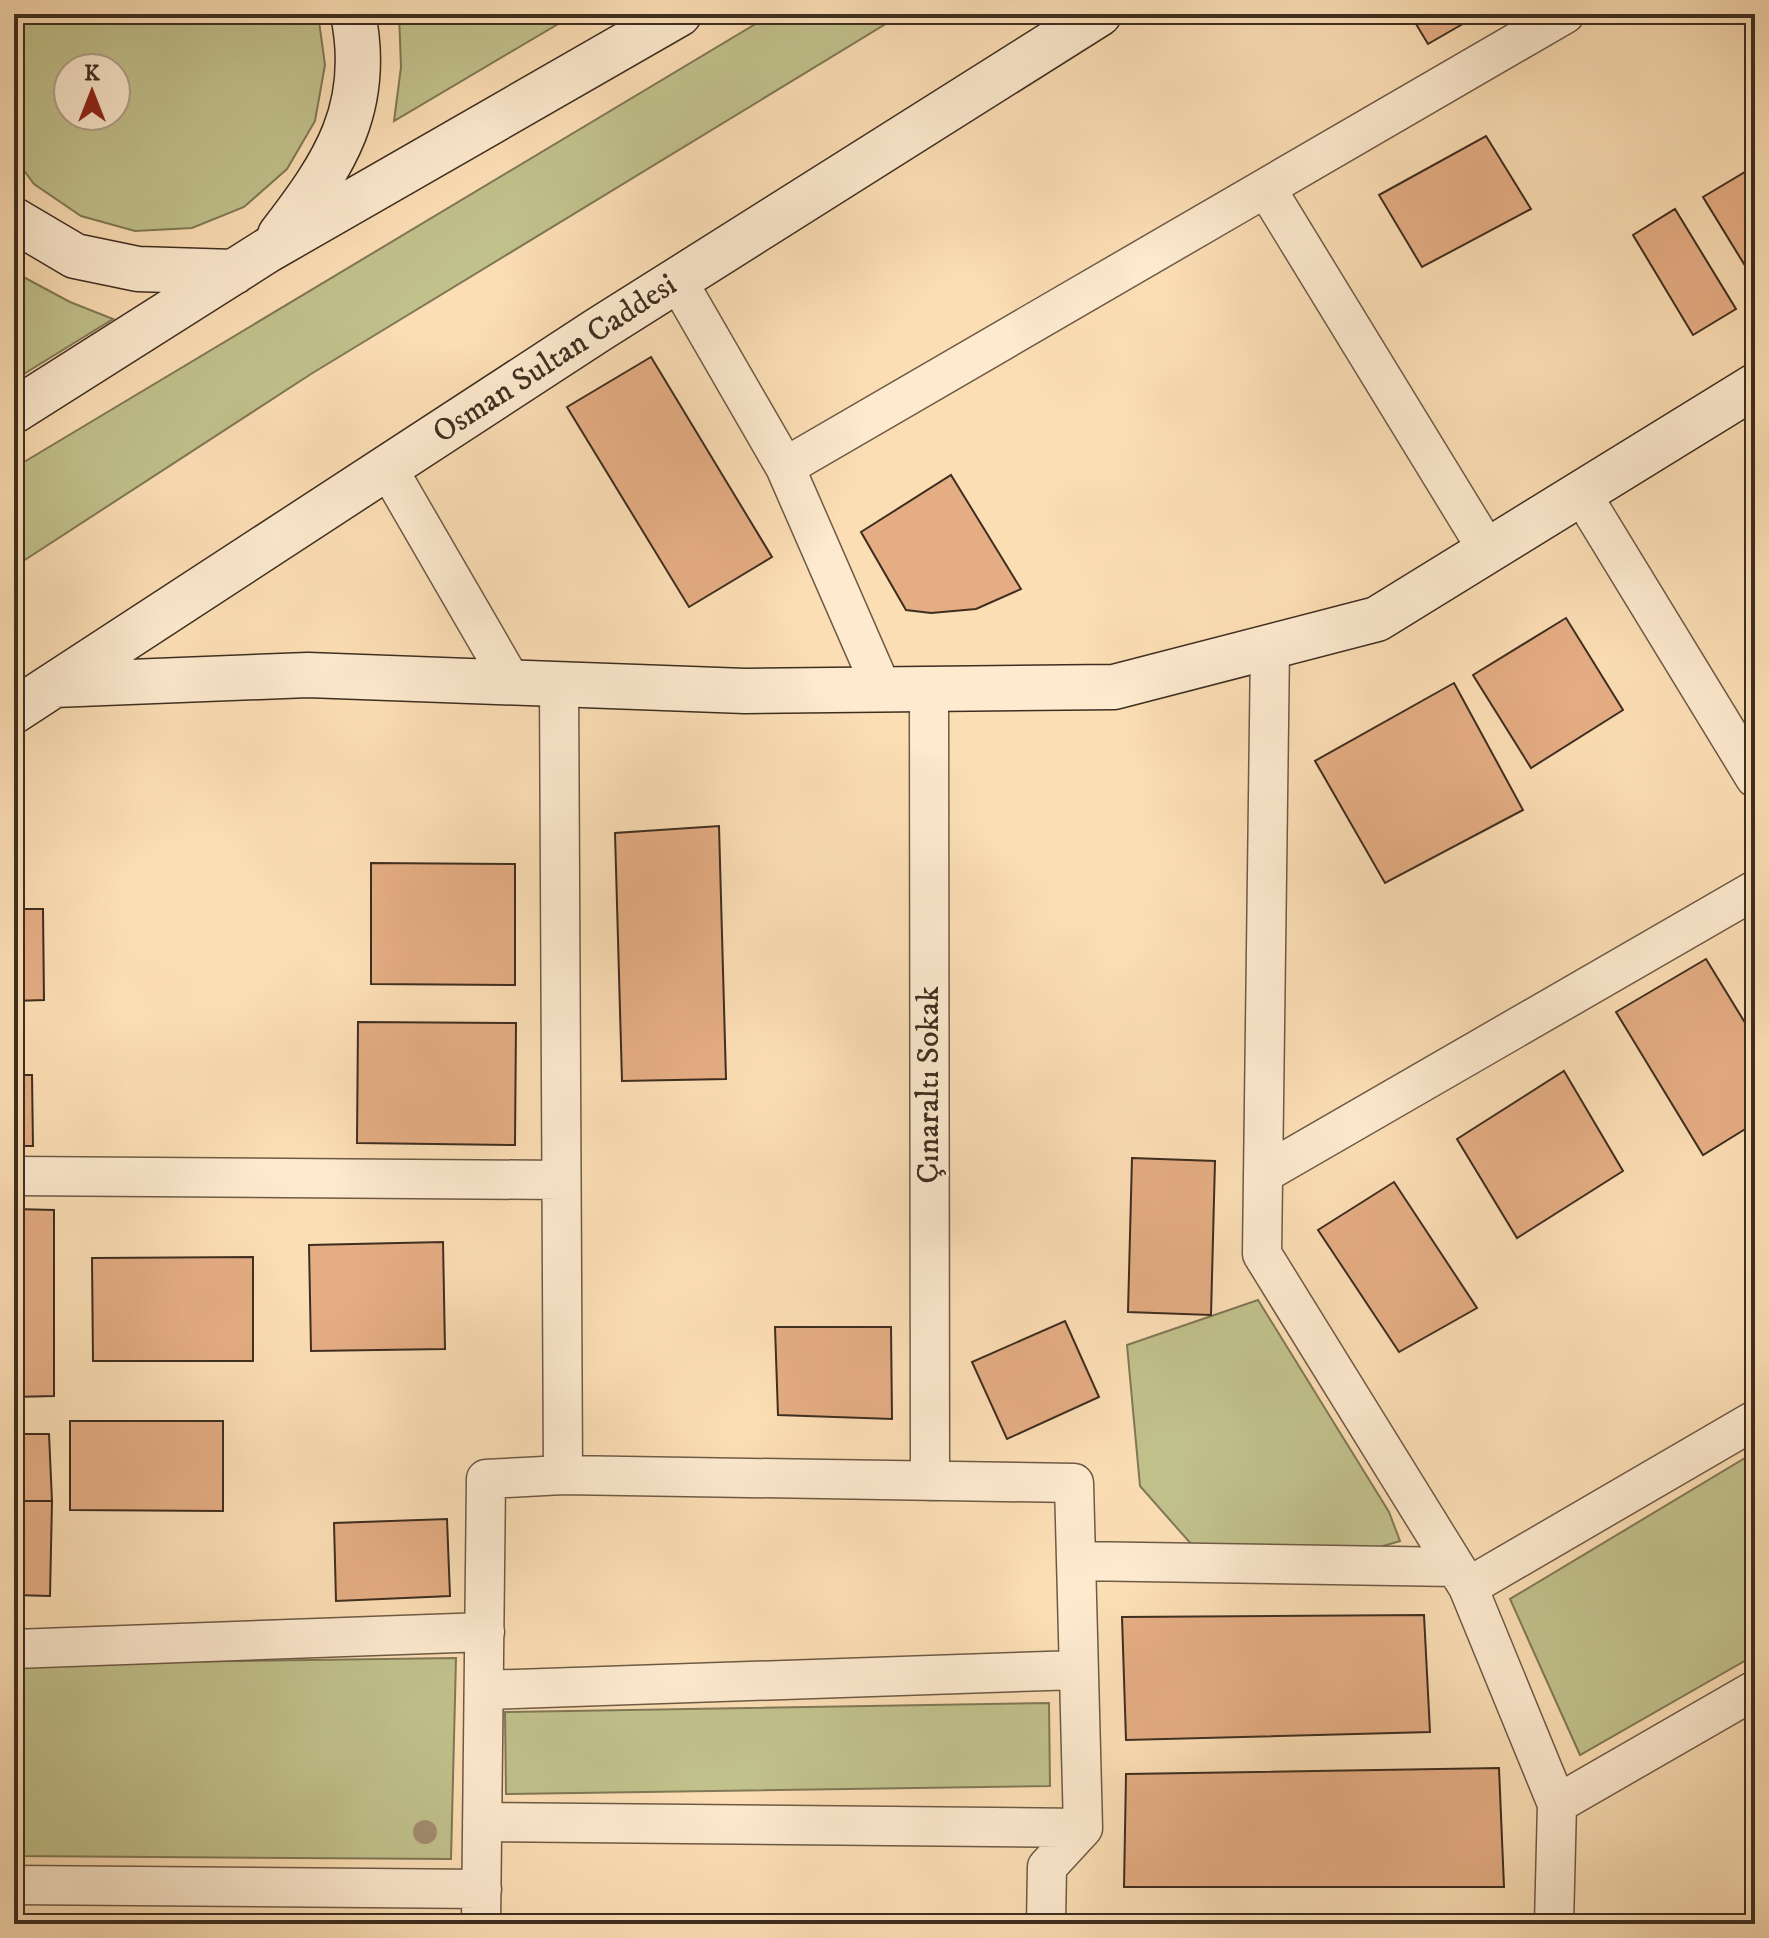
<svg xmlns="http://www.w3.org/2000/svg" width="1769" height="1938" font-family="'IM FELL DW Pica',serif">
	<style>
		.green { fill: #c1c18c; stroke: #807856; stroke-width: 2; fill-rule: evenodd }
		.building { fill: #e5ad84; stroke: #3e2e20; stroke-width: 2 }
		.lines { fill: none; stroke-linecap: round; stroke-linejoin: round }
		.street-casing { stroke: #6e5a45; stroke-width: 41 }
		.secondary-casing { stroke: #3e2e20; stroke-width: 47 }
		.street { stroke: #fdeacf; stroke-width: 38 }
		.secondary { stroke: #fdeacf; stroke-width: 44 }
		.tree { fill: #a28d6f }
		.labels { text-anchor: middle; dominant-baseline: central; stroke-width: 6; stroke-linejoin: round; paint-order: stroke }
		.street-label { font-size: 32px; fill: #3e2e20; stroke: #fdeacf }
	</style>
	<rect width="100%" height="100%" fill="#fcdeb5"/>
	<filter id="stains"><feTurbulence type="fractalNoise" baseFrequency=".0025" numOctaves="4"/><feColorMatrix values="0 0 0 0 .2 0 0 0 0 .09 0 0 0 0 .02 0 0 0 .5 -.17"/></filter>
	<radialGradient id="worn" r=".72"><stop offset=".6" stop-color="#630" stop-opacity="0"/><stop offset="1" stop-color="#630" stop-opacity=".3"/></radialGradient>
	<path class="green" d="M14,14H318L325,65L315,121L287,169L244,207L192,228L135,231L81,216L34,184L14,157ZM116,68V116H68V68Z
		M399,14H575L394,121L401,67Z
		M772,14H902L311,374L14,567V468Z
		M14,272L70,302L113,319L14,380Z
		M1258,1300L1389,1512L1400,1541L1373,1549L1192,1545L1140,1486L1127,1345Z
		M1755,1452V1655L1580,1755L1510,1599Z
		M456,1658L451,1859L14,1856V1664Z
		M1049,1703L1050,1786L506,1794L505,1712Z"/>
	<path class="building" d="M1410,14H1480L1428,44Z
		M1486,136L1531,209L1422,267L1379,195Z
		M1755,166V282L1703,197Z
		M1675,209L1736,309L1693,335L1633,235Z
		M651,357L772,557L689,607L567,407Z
		M951,475L1021,589L976,609L931,613L906,610L861,532Z
		M1566,618L1623,710L1531,768L1473,675Z
		M1454,683L1523,810L1385,883L1315,761Z
		M719,826L726,1079L622,1081L615,833Z
		M371,863L515,864V985L371,984Z
		M14,909H43L44,1000L14,1001Z
		M1706,959L1755,1039V1123L1703,1155L1616,1012Z
		M358,1022L516,1023L515,1145L357,1143Z
		M1564,1071L1623,1171L1517,1238L1457,1139Z
		M14,1075H32L33,1146H14Z
		M1132,1158L1215,1161L1211,1315L1128,1312Z
		M1394,1182L1477,1308L1399,1352L1318,1230Z
		M14,1209L54,1210V1396L14,1397Z
		M443,1242L445,1349L311,1351L309,1245Z
		M253,1257V1361H93L92,1258Z
		M1065,1321L1099,1397L1007,1439L972,1362Z
		M775,1327H891L892,1419L778,1415Z
		M70,1421H223V1511L70,1510Z
		M14,1434H49L52,1501H14Z
		M14,1501H52L50,1596L14,1595Z
		M447,1519L450,1596L336,1601L334,1523Z
		M1424,1615L1430,1732L1126,1740L1122,1617Z
		M1499,1768L1504,1887H1124L1126,1774Z"/>
	<g class="lines">
		<defs>
			<path id="street" d="M1266,188L1488,551
				M677,280L785,467
				M387,467L512,683
				M1581,493L1755,778
				M1270,647L1262,1254L1468,1587L1557,1804L1554,1924
				M882,689L785,467L1565,14
				M929,689L930,1481
				M1263,1174L1755,890
				M14,1176L561,1180
				M563,1475L1074,1483L1083,1828L1047,1867L1046,1924
				M1076,1561L1455,1567
				M1468,1587L1755,1420
				M14,1649L485,1632
				M484,1690L1078,1670
				M1557,1804L1755,1690
				M482,1822L1083,1828
				M14,1885L482,1889
				M481,1924L486,1479L563,1475L559,684"/>
			<path id="secondary" d="M14,220L75,256L138,269L234,272
				M280,235C335,164 372,107 353,14
				M14,411L268,250L679,14
				M54,685L308,675L745,691L1114,687L1377,619L1755,386
				M14,711L598,330L1099,14"/>
		</defs>
		<use href="#street" class="street-casing"/>
		<use href="#secondary" class="secondary-casing"/>
		<use href="#street" class="street"/>
		<use href="#secondary" class="secondary"/>
	</g>
	<circle class="tree" cx="425" cy="1832" r="12"/>
	<g class="labels">
		<g class="street-label">
			<text transform="translate(555 359) rotate(-33)">Osman Sultan Caddesi</text>
			<text transform="translate(929 1085) rotate(-90)">Çınaraltı Sokak</text>
		</g>
	</g>
	<rect width="1769" height="1938" fill="none" stroke="#fcdeb5" stroke-width="48"/>
	<rect x="16" y="16" width="1737" height="1906" fill="none" stroke="#3e2e20" stroke-width="4"/>
	<rect x="24" y="24" width="1721" height="1890" fill="none" stroke="#3e2e20" stroke-width="2"/>
	<g transform="translate(92 92)"><circle r="38" fill="#fdeacf" stroke="#b19f89" stroke-width="2"/>
	<path d="M0-6L14 30L0 20L-14 30Z" fill="#8f2418"/>
	<text y="-12" font-size="22" font-weight="bold" text-anchor="middle" fill="#3e2e20">K</text>
	</g>
	<rect width="100%" height="100%" filter="url(#stains)"/>
	<rect width="100%" height="100%" fill="url(#worn)"/>
</svg>
